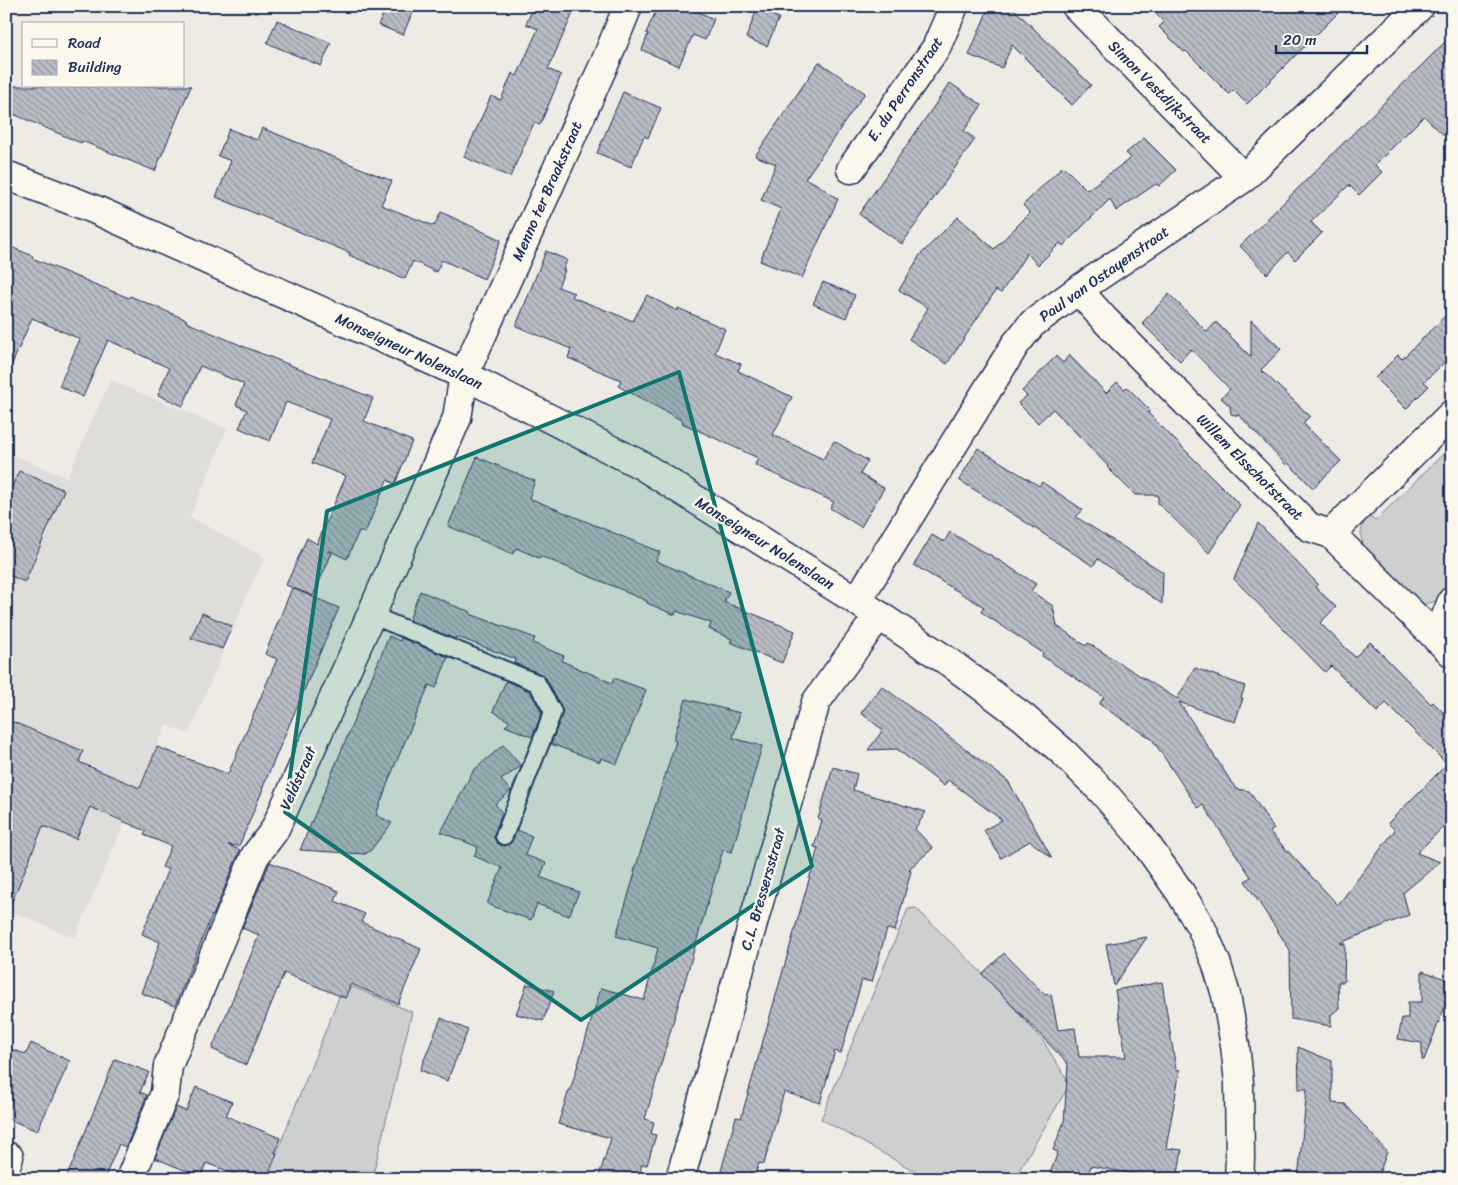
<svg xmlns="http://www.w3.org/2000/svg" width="1458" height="1185" font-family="Sriracha,sans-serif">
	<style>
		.built { fill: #deddda }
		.grass { fill: #cecfcf; stroke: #747f96 }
		.building { fill: url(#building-back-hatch); stroke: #1b2f5e }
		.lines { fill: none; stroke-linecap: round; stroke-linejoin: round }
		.lane-casing { stroke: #1b2f5e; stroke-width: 20 }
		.street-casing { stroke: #1b2f5e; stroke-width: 31 }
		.secondary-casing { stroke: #1b2f5e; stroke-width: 31 }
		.lane { stroke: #fbf7ec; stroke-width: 16 }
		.street { stroke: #fbf7ec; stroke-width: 28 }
		.secondary { stroke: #fbf7ec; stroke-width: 28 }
		.marked { fill: #0f766e; fill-opacity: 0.2; stroke: #0f766e; stroke-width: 4; stroke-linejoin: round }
		.labels { text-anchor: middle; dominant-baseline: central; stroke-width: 5; stroke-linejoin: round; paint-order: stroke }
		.street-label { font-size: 15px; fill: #1b2f5e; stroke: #fbf7ec }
	</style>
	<defs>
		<pattern id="building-back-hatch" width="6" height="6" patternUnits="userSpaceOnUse" patternTransform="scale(1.25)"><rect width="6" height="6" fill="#b9bcc3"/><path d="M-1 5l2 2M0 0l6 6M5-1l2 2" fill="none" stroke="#9699a2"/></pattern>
	</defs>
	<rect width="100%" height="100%" fill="#eeebe4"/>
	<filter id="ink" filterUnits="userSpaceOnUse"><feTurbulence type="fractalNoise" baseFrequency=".02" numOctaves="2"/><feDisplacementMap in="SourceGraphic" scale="10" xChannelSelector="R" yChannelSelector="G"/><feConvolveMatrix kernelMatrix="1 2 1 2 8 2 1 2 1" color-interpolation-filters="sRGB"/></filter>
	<g filter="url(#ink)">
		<path class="built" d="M110,380L227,429L190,517L265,558L252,583L189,734L166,725L75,938L6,909V456L8,452L67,478Z"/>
		<path class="grass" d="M1452,445V572L1440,600L1421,605L1366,550C1359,538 1359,526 1369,515L1375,521Z
			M916,908L993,984L1043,1041L1070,1084L1014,1179H929L821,1119L908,909Z
			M353,987L412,1012L372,1179H266L341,992Z"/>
		<path class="building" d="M387,6H415L403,35L378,25Z
			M534,6H576L548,69L561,75L540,125L534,123L510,177L464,157L491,96L501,100L512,73L517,76L538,29L526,24Z
			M658,6H685L714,19L705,40L693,35L679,66L642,50L648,34L646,33Z
			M1005,6H1011L1091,85L1072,105L1012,45L1002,68L969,55L989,7L1000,11Z
			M1148,6H1345L1247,104L1233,90L1229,94L1186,51L1184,52L1159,27L1164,22Z
			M757,9L779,18L767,46L746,38Z
			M277,20L331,43L321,66L267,43Z
			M1452,35V143L1424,116L1375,165L1382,172L1359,195L1349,185L1311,222L1322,233L1295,260L1288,252L1267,274L1240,246Z
			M819,62L865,93L805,179L815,183L838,199L802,278L760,261L781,209L761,200L776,164L755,156Z
			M950,83L982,105L964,131L975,139L902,244L859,214Z
			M6,86H191L155,171L82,141L81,143L6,111Z
			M623,92L661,108L648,138L644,136L631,167L597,153Z
			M262,128L392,181L381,205L434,226L441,212L501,240L484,279L442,260L436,272L413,261L405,279L349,255L350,253L216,197L231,161L218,156L229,129L257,140Z
			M1144,138L1176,170L1159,186L1156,184L1116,211L1110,199L1063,246L1060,243L1038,265L1027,253L1001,293L996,290L947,364L909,339L928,308L899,290L920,255L958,217L994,249L1030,213L1023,205L1063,166L1087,190L1131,158L1126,153Z
			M6,245L33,256L32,258L77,277L129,298L130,296L187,320L186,322L245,347L373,398L364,421L412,441L395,484L387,480L365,533L359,531L347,559L328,550L332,553L313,596L286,585L307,538L317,544L346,476L312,463L330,419L286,402L270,441L239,428L247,410L236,405L244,384L200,366L183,406L158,395L169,368L108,340L83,397L59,386L80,339L32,318L6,378Z
			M546,251L567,260L563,270H565L558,287L574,293L572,297L633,321L647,295L677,311L678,308L725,329L715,353L741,364L738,371L792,397L773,435L823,459L834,441L868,461L860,474L884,488L861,527L830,508L834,502L755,465L758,458L682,423L683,421L618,386L621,380L568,358L571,349L516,326Z
			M823,282L855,295L846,318L813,304Z
			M1169,294L1207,332L1216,322L1251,357V320L1281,349L1261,370L1310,416L1303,423L1341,461L1313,488L1288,463L1286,465L1240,416L1231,414L1230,406L1221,398L1230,389L1191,349L1180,361L1142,323Z
			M1452,309V355L1424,382L1429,386L1406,409L1375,378L1398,355L1402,359Z
			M1069,355L1106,393L1117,382L1124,389L1127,387L1150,410L1148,413L1240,505L1209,553L1158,503V495H1135L1107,467L1108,466L1053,409L1038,423L1018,403L1027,396L1022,391L1056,356L1063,363Z
			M978,448L1039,486L1042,482L1083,510L1076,517L1163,572L1162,604L1098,559L1093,566L1013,514L959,480Z
			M477,457L535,481L529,498L660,552L656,561L729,592L724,602L795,631L782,663L730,642L732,639L709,629L711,623L676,611L675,615L647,603V601L625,592V591L540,556L539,558L516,548L513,554L448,526Z
			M19,471L64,490L25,582L6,574V500Z
			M1258,523L1318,584L1315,587L1336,607L1320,623L1355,657L1370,642L1431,704L1433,702L1452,721V818L1417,853L1440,862L1403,893L1409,915L1340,943L1345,944L1344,982H1338L1339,1008L1331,1015V1026L1291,1019L1290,950L1245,881L1251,877L1203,805L1198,808L1152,739L1099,704L1104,697L1042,656L1043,653L981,612L984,607L914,565L932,535L944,542L950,532L988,555L989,554L1036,584L1031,591L1053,606L1057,626L1086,646L1088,643L1177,699L1195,668L1245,686L1241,698H1243L1235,722L1179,702L1236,789L1249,791L1274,829L1270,832L1338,905L1395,830L1388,823L1447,764L1386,703L1377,712L1331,666L1325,672L1234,579Z
			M292,588L339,608L262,789H263L239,846L228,845L240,850L213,916L212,915L175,1006L141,993L160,942L142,934L168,869L162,867L171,846L144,835L146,831L90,807L76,839L43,826L7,914H6V719L83,751L79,762L140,788L157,747L228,774L277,659L265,654Z
			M420,591L449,603V604L471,612L470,614L535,638L533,643L564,656L562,661L612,683L614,678L646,690L617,764L601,758L600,762L551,744L563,711L546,678L541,674L514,663L516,659L460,638L456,637L455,639L409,620Z
			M202,613L232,626L222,649L191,638Z
			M389,636L400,641L401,638L448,657L436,688L429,685L390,777L376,815L392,823L370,851L365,854L300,850Z
			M506,681L530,691L542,713L532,737L505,726L510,722L493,711Z
			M882,686L1008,781L1052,858L1030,841L1001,858L984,830L1002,820L948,780L944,786L897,749L868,750L883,730L861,713Z
			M686,699L740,713L733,738L762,746L732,852L723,850L645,1119L654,1122L651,1134L656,1135L647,1165L642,1164L639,1176L632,1174L631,1179H598L611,1138L558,1124L569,1090L570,1091L601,988L644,1000L658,948L616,936L635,873L634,872L676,741L673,740Z
			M503,745L521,766L501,780L511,791L495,804L502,813L495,832L494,838L497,843L501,845L505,846L511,843L517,830L532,836L525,855L546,863L540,877L579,892L569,916L537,904L531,920L487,904L502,868L474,856L478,847L441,832L473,771Z
			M833,767L857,774L853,790L926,812L915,829L933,848L909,869L911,871L895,931L887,929L872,982L862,980L841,1053L835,1051L820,1103L784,1092L764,1164L759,1163L754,1179H749L721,1171L736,1117L741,1118L818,848L814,847L822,820L818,819Z
			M270,862L339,891L335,901L365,914L361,922L421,949L398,1004L351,984L345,998L284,973L246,1065L212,1049L259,935L242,928Z
			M1147,937L1114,986L1106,944Z
			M1004,953L1045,995L1051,994L1058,1030L1075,1028L1079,1057H1126L1115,990L1162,982L1176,1069L1180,1070L1166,1148L1182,1150L1177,1179H1160L1091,1166L1086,1179H1048L1058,1152L1053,1150L1064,1122L1068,1064L982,974Z
			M1422,971L1452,981V988L1424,1060H1422V1043L1398,1039L1402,1018H1408V1002H1422Z
			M527,984L554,991L543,1021L516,1014Z
			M441,1018L468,1030L447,1081L420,1070Z
			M31,1043L70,1061L37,1131L6,1118V1048L26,1054Z
			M1298,1047L1332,1061V1103L1345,1104L1387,1152L1377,1179H1298L1307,1089H1299Z
			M115,1059L149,1072L140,1092L147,1095L126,1147L119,1144L104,1179H66Z
			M196,1087L232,1102L226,1116L280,1138L275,1153H277L267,1179H248L206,1163L201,1177L155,1158L176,1107L186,1111Z"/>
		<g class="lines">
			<defs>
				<path id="lane" d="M371,615L537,683L553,712L504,836"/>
				<path id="street" d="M1076,6L1244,178
					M851,169L936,48L954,6
					M1078,290L1105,320L1309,527L1331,534L1452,653
					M1331,534L1452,414
					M857,601L1015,345L1032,324L1078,290L1244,178L1420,6
					M1437,639L1452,601
					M6,1166L9,1157
					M130,1179L165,1093L168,1066L255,856L274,831L371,615L457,418L464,375L607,58L628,6
					M680,1179L816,702L879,615"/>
				<path id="secondary" d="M6,175L96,210L464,375L641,465L857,601L949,662L1023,717L1064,753L1102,791L1139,834L1180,892L1201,927L1216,962L1226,995L1235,1045L1239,1083L1240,1158L1239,1179"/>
			</defs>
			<use href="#lane" class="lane-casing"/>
			<use href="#street" class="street-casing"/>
			<use href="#secondary" class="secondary-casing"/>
			<use href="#lane" class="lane"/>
			<use href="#street" class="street"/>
			<use href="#secondary" class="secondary"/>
		</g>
	</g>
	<path class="marked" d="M679,372L812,866L581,1020L285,812L327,511Z"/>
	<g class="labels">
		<g class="street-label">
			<text transform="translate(905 89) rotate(-56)">E. du Perronstraat</text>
			<text transform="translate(1160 92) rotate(45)">Simon Vestdijkstraat</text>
			<text transform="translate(547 191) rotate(-66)">Menno ter Braakstraat</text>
			<text transform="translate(1104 274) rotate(-35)">Paul van Ostayenstraat</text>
			<text transform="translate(409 351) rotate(25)">Monseigneur Nolenslaan</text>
			<text transform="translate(1250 467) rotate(45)">Willem Elsschotstraat</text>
			<text transform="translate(765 543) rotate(32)">Monseigneur Nolenslaan</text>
			<text transform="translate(298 778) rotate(-66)">Veldstraat</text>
			<text transform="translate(763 889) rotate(-74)">C.L. Bressersstraat</text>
		</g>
	</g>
	<rect width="1458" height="1185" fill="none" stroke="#fbf7ec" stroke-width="25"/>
	<rect x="12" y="12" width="1433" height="1160" fill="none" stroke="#1b2f5e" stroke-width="2" filter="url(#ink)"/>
	<rect x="22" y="22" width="162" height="65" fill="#fbf7ec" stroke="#a1a7b3"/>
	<rect x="32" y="39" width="25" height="8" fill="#fbf7ec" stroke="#a1a7b3"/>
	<text x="68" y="48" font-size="15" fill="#1b2f5e">Road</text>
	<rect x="32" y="60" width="25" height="15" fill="url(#building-back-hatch)" stroke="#a1a7b3"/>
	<text x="68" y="72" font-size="15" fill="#1b2f5e">Building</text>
	<path d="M1276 45v8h91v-8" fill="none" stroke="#1b2f5e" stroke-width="2.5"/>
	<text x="1283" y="45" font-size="15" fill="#1b2f5e" stroke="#fbf7ec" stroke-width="4" paint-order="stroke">20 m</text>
</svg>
